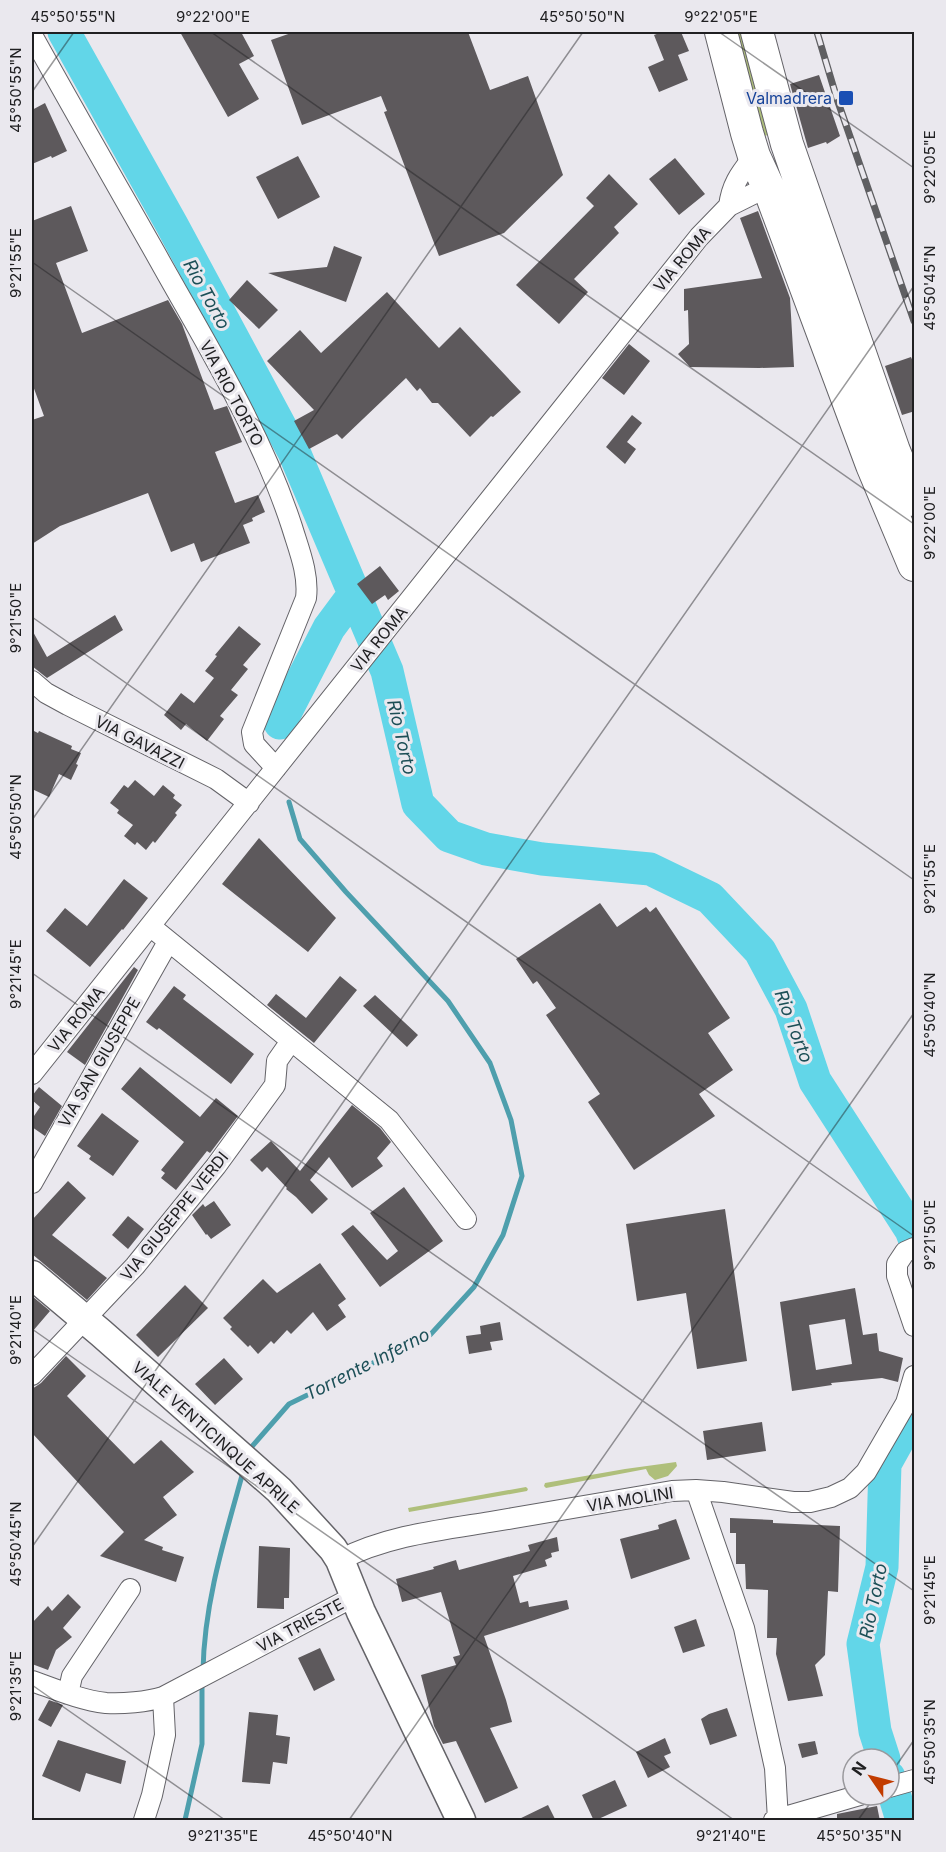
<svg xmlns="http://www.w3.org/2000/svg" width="946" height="1852" font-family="Inter,sans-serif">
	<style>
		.green { fill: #afbf7b }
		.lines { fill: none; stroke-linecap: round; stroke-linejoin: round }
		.stream { stroke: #4e9fad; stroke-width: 5 }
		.river { stroke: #62d6e8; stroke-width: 33 }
		.building { fill: #5d595c; fill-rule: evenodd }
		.minor-casing { stroke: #646368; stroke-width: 22 }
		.secondary-casing { stroke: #646368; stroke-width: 31 }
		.primary-casing { stroke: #646368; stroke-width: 34 }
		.minor { stroke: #fff; stroke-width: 20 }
		.secondary { stroke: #fff; stroke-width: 28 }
		.primary { stroke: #fff; stroke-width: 32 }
		.rail-casing { stroke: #5f5f62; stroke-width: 7 }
		.rail { stroke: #eae8ee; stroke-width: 4.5; stroke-dasharray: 14; stroke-linecap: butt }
		.ticks { fill: none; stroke: #202022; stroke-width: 1.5; stroke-opacity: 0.45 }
		.transit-dot { fill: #1a4fb4; stroke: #eae8ee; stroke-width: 2 }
		.labels { text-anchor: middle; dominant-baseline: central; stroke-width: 6; stroke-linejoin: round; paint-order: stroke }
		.transit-label { font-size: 16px; fill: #164399; stroke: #eae8ee; text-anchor: end }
		.street-label { font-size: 16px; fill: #202022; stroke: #eae8ee }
		.water-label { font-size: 18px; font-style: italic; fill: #1c4f57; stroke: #eae8ee }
		.neatline { fill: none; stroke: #202022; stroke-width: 2 }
		.ticks-label { font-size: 15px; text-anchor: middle; fill: #202022 }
	</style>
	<rect width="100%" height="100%" fill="#eae8ee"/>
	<path class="green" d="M734,32H742L773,133L762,137Z
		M676,1462L677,1466L668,1476L655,1480L649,1475L646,1469L546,1488L544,1486L545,1483L625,1469Z
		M526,1487L528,1489L527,1491L409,1512L408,1508Z"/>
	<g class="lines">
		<path class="stream" d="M248,1451L289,1404L430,1335L474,1287L503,1235L522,1176L511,1120L490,1063L448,1001L346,892L300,839L289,802
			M203,1671C204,1603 225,1537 243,1472
			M185,1820L202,1744V1683"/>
		<path class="river" d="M64,32L172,225L294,452L387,671L418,804L449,836L486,849L542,859L650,869L710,898L760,951L791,1009L815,1081L911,1230L914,1238
			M280,723L329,628L355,593
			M884,1759L875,1731L863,1644L882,1567L885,1464L914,1412
			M889,1777L902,1820"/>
	</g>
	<path class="building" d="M180,32H241L254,56L239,64L259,99L228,117Z
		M294,32H468L490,90L528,76L563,175L504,233L439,256L384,112L387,111L381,96L302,125L271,40Z
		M662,32H681L689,51L678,55L688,80L659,92L648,67L664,60L654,35Z
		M819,75L840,136L827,144L826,142L808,148L790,84Z
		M45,103L67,151L52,158L51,156L32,164V110Z
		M298,156L320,197L278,219L256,177Z
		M675,158L705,194L679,215L649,179Z
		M609,174L638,204L614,227L619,233L574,279L588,292L559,324L516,285L594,206L586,198Z
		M71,206L88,251L56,263L82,333L168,300L182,324L214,410L227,406L242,442L215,452L235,503L258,495L265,512L252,518L253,521L243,525L250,543L201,562L194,543L171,552L148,493L60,526L32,544V420L44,416L32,383V221Z
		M758,211L790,298L794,367L759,368L690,367L678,354L689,344L688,310L684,311V289L762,278L740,218Z
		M334,246L362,257L346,302L268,273L327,267Z
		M247,280L278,310L259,329L229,300Z
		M387,292L439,348L460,327L521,392L493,417L491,416L470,437L438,403H432L420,388L417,391L406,378L342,439L337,434L309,449L294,421L314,410L267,361L300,330L321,353Z
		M629,344L650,361L624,395L602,378Z
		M911,357L915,366V411L902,415L885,366Z
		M632,415L642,423L627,442L636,449L625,464L606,447Z
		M380,566L399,591L388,600L385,595L372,604L357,584Z
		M115,615L123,630L47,678L32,666V630L47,657Z
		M239,626L261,644L243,665L248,669L231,690L238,695L220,716L224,719L207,741L186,724L181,730L164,715L181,693L194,703L214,678L205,671L217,656L215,655Z
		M32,730L38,733L39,731L72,746L71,749L81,753L76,764L78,765L71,780L59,774L49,797L32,789Z
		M135,780L154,796L163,785L175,795L173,798L182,805L175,813L177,815L155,843L153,841L146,850L137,842L135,845L124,836L133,825L117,813L119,810L110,803L124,785L128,788Z
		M259,838L336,918L308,952L222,884Z
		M124,879L148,898L123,930L122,929L90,967L46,931L65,908L87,926Z
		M600,903L617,927L646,907L650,912L656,907L730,1018L708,1033L733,1070L699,1094L715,1116L634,1170L588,1102L600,1094L546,1015L556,1008L537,981L533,984L516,959Z
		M134,967L138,970L85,1065L67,1052Z
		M340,976L357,990L314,1043L267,1005L276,994L306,1018Z
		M174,986L186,995L183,999L254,1054L231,1084L159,1028L157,1030L146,1022Z
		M375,995L418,1035L407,1047L363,1006Z
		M140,1067L200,1117L216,1098L238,1116L210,1153L207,1151L176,1190L161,1178L165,1173L161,1170L184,1142L121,1089Z
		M39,1087L62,1106L45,1136L32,1127V1119L40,1107L32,1100V1096Z
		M352,1105L380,1128L391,1142L377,1158L383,1166L352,1188L329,1157L310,1180L328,1199L312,1214L296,1197L286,1189L287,1188L267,1167L262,1172L250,1160L271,1141L300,1171Z
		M102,1113L139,1141L113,1176L89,1159L91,1156L77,1146Z
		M68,1181L86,1198L52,1235L107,1278L87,1300L32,1254V1220Z
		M404,1187L443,1241L380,1287L341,1234L353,1225L387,1260L398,1251L370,1213Z
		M214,1201L231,1225L211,1239L207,1234L206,1235L192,1215L203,1204L205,1207Z
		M725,1209L747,1361L697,1369L686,1293L637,1301L626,1224Z
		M128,1216L144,1229L128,1249L112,1235Z
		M320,1263L346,1299L338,1305L346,1317L327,1331L313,1312L291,1334L287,1330L274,1344L271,1341L258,1354L250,1345L248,1347L230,1329L232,1327L223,1318L263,1279L277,1293Z
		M185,1285L208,1308L158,1357L136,1335Z
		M855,1288L863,1335L877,1333L879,1351L903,1358L898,1382L882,1378L831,1383L832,1385L792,1391L780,1302ZM845,1319L852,1364L816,1370L809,1325Z
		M32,1296L50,1311L32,1332Z
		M500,1322L503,1340L490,1342L492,1350L469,1354L466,1336L481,1334L480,1326Z
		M66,1356L86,1376L67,1396L134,1464L161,1440L194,1472L163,1497L177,1515L144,1540L163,1547L162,1550L184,1557L176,1582L100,1556L124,1532L32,1433V1389L41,1383Z
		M224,1358L243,1379L215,1405L195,1384Z
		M762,1422L766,1451L707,1460L703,1431Z
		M730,1518L773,1520V1523L840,1526L838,1592L828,1591L825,1655L815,1665L823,1696L788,1701L776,1654L777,1638H767L768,1590L746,1589L745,1564H736V1533H730Z
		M676,1519L690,1559L631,1579L620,1539L659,1529L658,1525Z
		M557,1537L559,1551L551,1553L552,1557L545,1560L547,1566L513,1576L520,1603L528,1601L529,1607L567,1600L569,1609L484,1636L506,1700L512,1722L490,1728L518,1788L485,1803L456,1741L443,1744L434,1726L421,1675L456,1665L453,1657L460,1655L441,1592L402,1602L396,1579L434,1569L433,1567L456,1560L459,1570L530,1551L528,1545Z
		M259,1546L290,1548L289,1598H284V1609L257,1608Z
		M68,1594L81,1607L63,1628L72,1637L56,1650L48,1670L32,1664V1623L48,1606L52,1611Z
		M696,1619L705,1646L683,1653L674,1627Z
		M320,1648L335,1680L314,1691L298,1658Z
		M49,1700L63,1705L51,1727L38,1720Z
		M727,1708L737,1736L710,1745L701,1719L709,1714Z
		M249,1712L278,1715L276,1735L290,1737L287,1764L273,1762L270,1784L242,1782Z
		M665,1738L671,1753L664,1756L670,1767L648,1778L636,1752Z
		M58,1740L126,1761L121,1784L86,1773L80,1792L42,1776Z
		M815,1741L818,1754L802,1758L798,1744Z
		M615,1780L627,1806L594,1821L582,1795Z
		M548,1805L556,1821H515Z
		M877,1806L880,1821H837V1814Z"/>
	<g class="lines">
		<defs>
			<path id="minor" d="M32,35C73,109 115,182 157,256C206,344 261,431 292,527C299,550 309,574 306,598L252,732L254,744L276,768
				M729,206C732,183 741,173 754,156
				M32,681L46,693L68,705L216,779L249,803
				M150,926L389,1120L466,1219
				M32,1074L699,237L729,206L767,187
				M32,1183L168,942
				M914,1248L905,1252L897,1264V1276L914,1326
				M32,1375L135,1266L216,1166L275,1085L277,1061L291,1041
				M696,1490L723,1492L793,1502H810L831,1497L850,1488L866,1472L906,1403L914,1376
				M340,1560C386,1536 440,1530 490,1522C551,1512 612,1501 672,1491L696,1490L744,1628L775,1768L778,1820
				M32,1681C55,1689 80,1700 106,1703C122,1704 147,1702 163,1697L355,1596
				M68,1694L72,1676L130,1589
				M889,1787L914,1780
				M144,1820L152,1795L165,1735L163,1697
				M774,1820L860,1795"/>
			<path id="secondary" d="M32,1275L101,1333L279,1490L333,1549L340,1560L361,1612L461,1820"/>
			<path id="primary" d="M721,32L747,133L754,156L770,191L872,465L914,565
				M757,32L787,144L894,451L914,500"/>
		</defs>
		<use href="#minor" class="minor-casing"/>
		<use href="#secondary" class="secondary-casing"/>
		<use href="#primary" class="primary-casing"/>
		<use href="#minor" class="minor"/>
		<use href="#secondary" class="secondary"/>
		<use href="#primary" class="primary"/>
		<defs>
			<path id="rail" d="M817,32L837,99L914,321"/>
		</defs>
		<use href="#rail" class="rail-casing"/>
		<use href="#rail" class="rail"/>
	</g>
	<path class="ticks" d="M211,32L914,524M719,32L914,168M32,92L74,32M32,262L914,880M32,617L914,1236M32,820L583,32M32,973L914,1591M32,1329L734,1820M32,1547L914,286M32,1685L225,1820M889,1776L914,1740M349,1820L914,1013M858,1820L876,1795"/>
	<rect class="transit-dot" x="838" y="90" width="16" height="16" rx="3"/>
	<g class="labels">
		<g class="transit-label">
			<text x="832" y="98">Valmadrera</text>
		</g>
		<g class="street-label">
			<text transform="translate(682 259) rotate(-50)">VIA ROMA</text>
			<text transform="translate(232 393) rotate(62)">VIA RIO TORTO</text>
			<text transform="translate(379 639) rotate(-51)">VIA ROMA</text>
			<text transform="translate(140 742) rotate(27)">VIA GAVAZZI</text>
			<text transform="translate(76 1019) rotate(-51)">VIA ROMA</text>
			<text transform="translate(99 1062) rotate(-60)">VIA SAN GIUSEPPE</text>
			<text transform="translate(174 1216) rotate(-51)">VIA GIUSEPPE VERDI</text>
			<text transform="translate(216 1437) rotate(42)">VIALE VENTICINQUE APRILE</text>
			<text transform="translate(630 1499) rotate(-9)">VIA MOLINI</text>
			<text transform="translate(300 1625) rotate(-28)">VIA TRIESTE</text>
		</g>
		<g class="water-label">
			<text transform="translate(207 294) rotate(61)">Rio Torto</text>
			<text transform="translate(402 737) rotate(77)">Rio Torto</text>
			<text transform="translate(794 1026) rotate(69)">Rio Torto</text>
			<text transform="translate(367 1364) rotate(-27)">Torrente Inferno</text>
			<text transform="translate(873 1601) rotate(-78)">Rio Torto</text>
		</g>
	</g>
	<rect width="946" height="1852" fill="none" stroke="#eae8ee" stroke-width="66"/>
	<g transform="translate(871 1777) rotate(305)"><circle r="28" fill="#eae8ee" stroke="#99989c" stroke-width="1.5"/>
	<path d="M0-4.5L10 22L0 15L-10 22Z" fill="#c23c00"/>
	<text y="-9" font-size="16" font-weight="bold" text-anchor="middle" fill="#202022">N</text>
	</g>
	<rect x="33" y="33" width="880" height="1786" class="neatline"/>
	<g class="ticks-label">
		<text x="73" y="22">45°50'55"N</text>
		<text x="213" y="22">9°22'00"E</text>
		<text x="582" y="22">45°50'50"N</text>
		<text x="721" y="22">9°22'05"E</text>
		<text transform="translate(16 90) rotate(-90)" y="5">45°50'55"N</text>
		<text transform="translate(930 167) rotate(-90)" y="5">9°22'05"E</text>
		<text transform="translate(16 263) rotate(-90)" y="5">9°21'55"E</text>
		<text transform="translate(930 288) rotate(-90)" y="5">45°50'45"N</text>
		<text transform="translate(930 523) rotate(-90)" y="5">9°22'00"E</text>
		<text transform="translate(16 618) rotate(-90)" y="5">9°21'50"E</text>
		<text transform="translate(16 817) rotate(-90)" y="5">45°50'50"N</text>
		<text transform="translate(930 879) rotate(-90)" y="5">9°21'55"E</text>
		<text transform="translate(16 974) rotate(-90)" y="5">9°21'45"E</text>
		<text transform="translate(930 1015) rotate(-90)" y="5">45°50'40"N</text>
		<text transform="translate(930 1235) rotate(-90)" y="5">9°21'50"E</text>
		<text transform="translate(16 1330) rotate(-90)" y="5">9°21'40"E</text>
		<text transform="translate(16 1544) rotate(-90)" y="5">45°50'45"N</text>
		<text transform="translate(930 1590) rotate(-90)" y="5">9°21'45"E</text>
		<text transform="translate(16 1686) rotate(-90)" y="5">9°21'35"E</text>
		<text transform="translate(930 1742) rotate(-90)" y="5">45°50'35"N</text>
		<text x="223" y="1841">9°21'35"E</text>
		<text x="350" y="1841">45°50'40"N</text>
		<text x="731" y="1841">9°21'40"E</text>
		<text x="859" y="1841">45°50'35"N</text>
	</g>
</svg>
